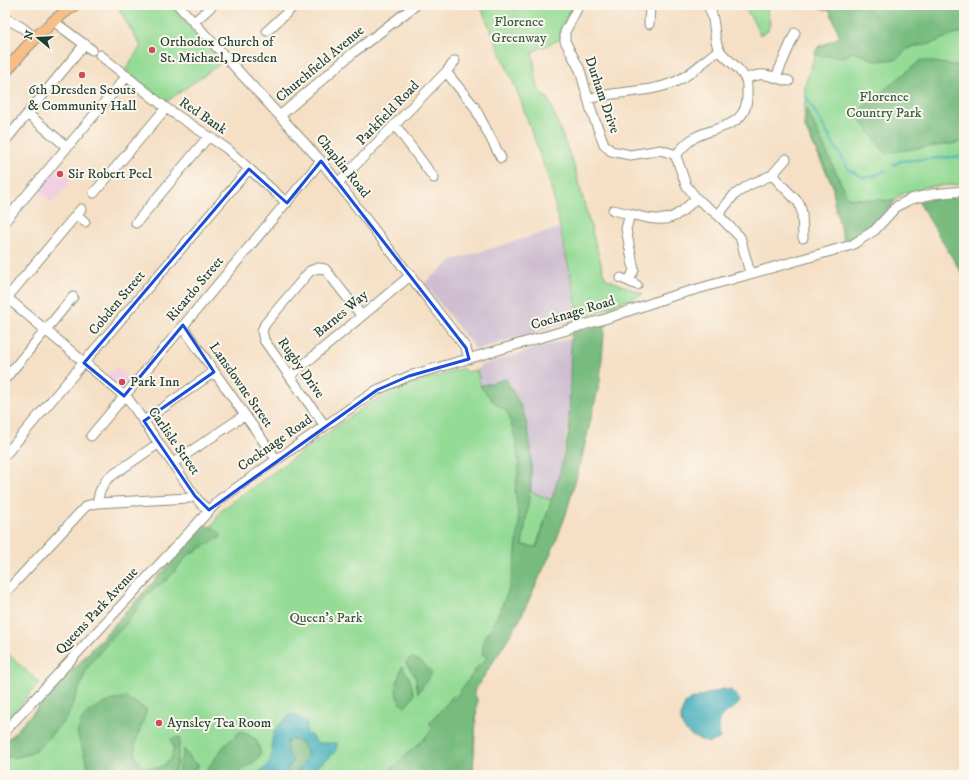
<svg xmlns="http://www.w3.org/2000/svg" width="969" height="780" font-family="'IM FELL DW Pica',serif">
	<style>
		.built { fill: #f1d0e2 }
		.industrial { fill: #cebed0 }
		.green { fill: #94db96; stroke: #5a8c65 }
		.forest { fill: #77bb7f; stroke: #4b7c5a }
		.water { fill: #3faebb; stroke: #2f7678 }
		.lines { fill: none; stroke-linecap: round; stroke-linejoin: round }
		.stream { stroke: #3faebb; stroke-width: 2 }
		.minor-casing { stroke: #8a8e7c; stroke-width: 11 }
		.major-casing { stroke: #8a8e7c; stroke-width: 13 }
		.minor { stroke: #fff; stroke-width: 9 }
		.major { stroke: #f7be87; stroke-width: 11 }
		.marked { fill: none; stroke: #1d4ed8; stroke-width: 3; stroke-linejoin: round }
		.poi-dot { fill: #d1495b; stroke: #fbf7ec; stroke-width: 1.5 }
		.labels { text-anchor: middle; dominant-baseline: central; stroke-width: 4; stroke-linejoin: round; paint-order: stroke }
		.park-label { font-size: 14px; fill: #365d48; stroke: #fbf7ec }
		.poi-label { font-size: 14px; fill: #1f3d34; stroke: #fbf7ec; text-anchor: start }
		.street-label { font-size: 14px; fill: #1f3d34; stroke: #fbf7ec }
	</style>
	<rect width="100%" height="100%" fill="#fbf7ec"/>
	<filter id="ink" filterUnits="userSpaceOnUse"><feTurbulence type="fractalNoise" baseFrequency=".025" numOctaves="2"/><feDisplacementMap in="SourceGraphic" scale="8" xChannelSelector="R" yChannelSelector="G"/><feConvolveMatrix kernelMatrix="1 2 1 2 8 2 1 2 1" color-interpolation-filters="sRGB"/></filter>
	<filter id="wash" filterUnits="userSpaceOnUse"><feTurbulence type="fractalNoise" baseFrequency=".012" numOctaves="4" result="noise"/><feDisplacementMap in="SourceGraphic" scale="16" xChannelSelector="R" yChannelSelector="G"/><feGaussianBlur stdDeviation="0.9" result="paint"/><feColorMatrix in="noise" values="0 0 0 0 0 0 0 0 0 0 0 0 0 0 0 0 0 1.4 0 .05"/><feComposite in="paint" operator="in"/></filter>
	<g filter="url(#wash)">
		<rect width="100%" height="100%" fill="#f5dfc5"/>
		<path class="built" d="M57,166L73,178L52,203L37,190Z
			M116,367L131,380L123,389L107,376Z"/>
		<path class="industrial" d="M559,228L580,318L476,350L424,283L453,260Z
			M575,337L573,396L560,472L552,500L531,492V446L523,412L506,379L480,386L477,370L481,365Z"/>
		<path class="green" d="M124,5H171L221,63L166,102L125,70L141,46L119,10Z
			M480,5H575C569,15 558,27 561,39L532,52L538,88L543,96L548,98L574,166L605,278L643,294L580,318L550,183L519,96Z
			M743,5H766L770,23L768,30L760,35L754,22Z
			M814,5H964V184L926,187L900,195L890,207L855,237L844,241L834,202L833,186L804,126L805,85L818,47L840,37L830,11Z
			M463,368L467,372L477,370L481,386L506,379L523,412L531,446V492L552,500L528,569L520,619L474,692L477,700L473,770L467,775H5V743L7,740L129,610L210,528L216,520L217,516L223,509L365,406L398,389Z
			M5,651L39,683L5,723Z"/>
		<path class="forest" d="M814,5H964V32L954,34L930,44L912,47L907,49L897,59L876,61L853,52L844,57L814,55L818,47L840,37L830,11Z
			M921,60L964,67V142L885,153L856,113Z
			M806,108L848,198L895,201L867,230L844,241L834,202L833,186L806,127Z
			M964,197V227L962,228L964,235V277L918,201L928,199Z
			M605,324L600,381L581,461L566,514L555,544L520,619L474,692L477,700L473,770L467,775H384L424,739L434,727L429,724L454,695L451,699L453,701L479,665H481L487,657L482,654L484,639L494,623L509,589L515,561L519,523L515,490L519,468L516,442L508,413L493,401L480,386L506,379C511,390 519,400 523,412C538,454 529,501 522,545L537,547L560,472L569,431L571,333Z
			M204,526C210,525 217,530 221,534L220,538L188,555L169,578L148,593L126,624L108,642L88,667L67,718L40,747L30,754L22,756L13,758L5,756V742L11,738Z
			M413,658L422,662L432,673L418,693L415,676L406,663L409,659Z
			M402,666L410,679L414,695L405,707C390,696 398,681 402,666Z
			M126,697L147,710C144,720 135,740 135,749C134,780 184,771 171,739L180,737L177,763L173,775H95L88,766L77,733C79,729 80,722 83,718C92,706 113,700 126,697Z
			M241,731L256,739L261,753L258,759L235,775H211L207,769L225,745Z
			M292,739C298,740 299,741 303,745C314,756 301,766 294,775H286L285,773L292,760L287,751V742Z
			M184,749L192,761L199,765L189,775H177Z"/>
		<path class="water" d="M722,689L731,690L740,700C738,709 726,710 721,717C716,724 721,731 719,739L709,743C693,737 677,732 682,712C683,708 684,705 687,701Z
			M291,714L298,716L307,723L306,731L318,743H337C338,759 316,761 311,775H294C300,766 314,756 303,745C299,741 298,740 292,739L287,742V751L293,762L287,769L286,775H255C283,758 265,746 276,729C279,724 286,719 291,714Z"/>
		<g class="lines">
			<path class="stream" d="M805,95L849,170L865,178L874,176L886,170
				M893,165L901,161L964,156"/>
		</g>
	</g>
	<g filter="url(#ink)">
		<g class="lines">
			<defs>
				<path id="minor" d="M178,5L321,161L466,348L469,359
					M579,5L565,32V41L580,70L592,113L604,144L611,151L630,155L661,150L676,155V158
					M5,18L23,28L35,38
					M53,21L92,50
					M194,22L213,5
					M649,24L650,5
					M267,31L295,5
					M100,55L166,108L226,148L287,203
					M446,72L474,106L501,158
					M776,77L795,33
					M746,79C765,70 771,78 789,81
					M588,99C618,90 651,94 679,80C693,73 706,59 719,50
					M28,114L67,147
					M281,115L354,52L416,5
					M395,125L434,178
					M5,141L85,44
					M676,155C681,149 687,142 694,138C714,126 747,129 747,96C747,91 748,83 745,78C739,67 728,61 720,51C712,41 717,15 707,5
					M677,159L686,185L696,198L718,215L740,237L750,273
					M772,175L786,159
					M339,182L446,72L455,61
					M94,193L166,108
					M613,210L630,214
					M76,214L85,222
					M718,215L734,195L749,185L772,175L799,203L802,213L803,238
					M5,221L127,76
					M136,223L208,137
					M621,278L637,285
					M629,281L634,270L626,229L630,214C663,222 672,224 696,198
					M5,296L129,400L195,496L201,504L209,510
					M5,300L81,209
					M182,326L276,459
					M290,376L411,275
					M5,379L73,297
					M144,421L214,372
					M325,426L264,340L262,331L265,324L310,271L318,268L325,269L361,315
					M91,436L321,161
					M5,455L249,169
					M173,463L245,415
					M97,503L100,491L107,479L159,443
					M5,593L86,506L97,503L190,498L195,496
					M5,731L219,500L352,407L377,390L409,376L608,318L669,297L852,245L875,230L897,206L911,199L933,194L964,191"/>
				<path id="major" d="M5,73C25,46 47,25 74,5"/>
			</defs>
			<use href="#minor" class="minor-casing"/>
			<use href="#major" class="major-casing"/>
			<use href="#minor" class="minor"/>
			<use href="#major" class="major"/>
		</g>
	</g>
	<path class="marked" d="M321,161L466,348L469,359L409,376L377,390L209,510L195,496L144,421L214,372L183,325L124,396L84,363L249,169L287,203Z"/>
	<g class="poi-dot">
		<circle cx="152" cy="50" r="4"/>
		<circle cx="82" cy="75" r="4"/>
		<circle cx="60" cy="174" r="4"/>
		<circle cx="122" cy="382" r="4"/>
		<circle cx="159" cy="723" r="4"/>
	</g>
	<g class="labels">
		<g class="park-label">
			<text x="519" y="22">Florence<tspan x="519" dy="16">Greenway</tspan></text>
			<text x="884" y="97">Florence<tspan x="884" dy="16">Country Park</tspan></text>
			<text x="326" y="618">Queen's Park</text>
		</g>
		<g class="poi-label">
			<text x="160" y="42">Orthodox Church of<tspan x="160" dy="16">St. Michael, Dresden</tspan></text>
			<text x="82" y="90" text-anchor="middle">6th Dresden Scouts<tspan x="82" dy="16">&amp; Community Hall</tspan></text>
			<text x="68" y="174">Sir Robert Peel</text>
			<text x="130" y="382">Park Inn</text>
			<text x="167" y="723">Aynsley Tea Room</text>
		</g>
		<g class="street-label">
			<text transform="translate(320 64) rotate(-40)">Churchfield Avenue</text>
			<text transform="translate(602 95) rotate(71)">Durham Drive</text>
			<text transform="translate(388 113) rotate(-46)">Parkfield Road</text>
			<text transform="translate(203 116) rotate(34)">Red Bank</text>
			<text transform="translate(343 166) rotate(51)">Chaplin Road</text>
			<text transform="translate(195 289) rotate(-50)">Ricardo Street</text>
			<text transform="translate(117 303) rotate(-50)">Cobden Street</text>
			<text transform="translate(573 313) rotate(-17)">Cocknage Road</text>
			<text transform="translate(341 314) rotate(-40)">Barnes Way</text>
			<text transform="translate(301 368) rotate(55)">Rugby Drive</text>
			<text transform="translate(241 385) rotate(55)">Lansdowne Street</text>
			<text transform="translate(174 441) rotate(55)">Carlisle Street</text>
			<text transform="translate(275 443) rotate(-35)">Cocknage Road</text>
			<text transform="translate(97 611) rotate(-47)">Queens Park Avenue</text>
		</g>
	</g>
	<rect width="969" height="780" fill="none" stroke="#fbf7ec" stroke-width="20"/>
	<g transform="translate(38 38) rotate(288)" stroke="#fbf7ec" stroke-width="3" paint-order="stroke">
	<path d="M0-3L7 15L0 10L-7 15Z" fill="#1f3d34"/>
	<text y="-6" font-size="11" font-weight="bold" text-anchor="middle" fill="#1f3d34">N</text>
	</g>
</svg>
